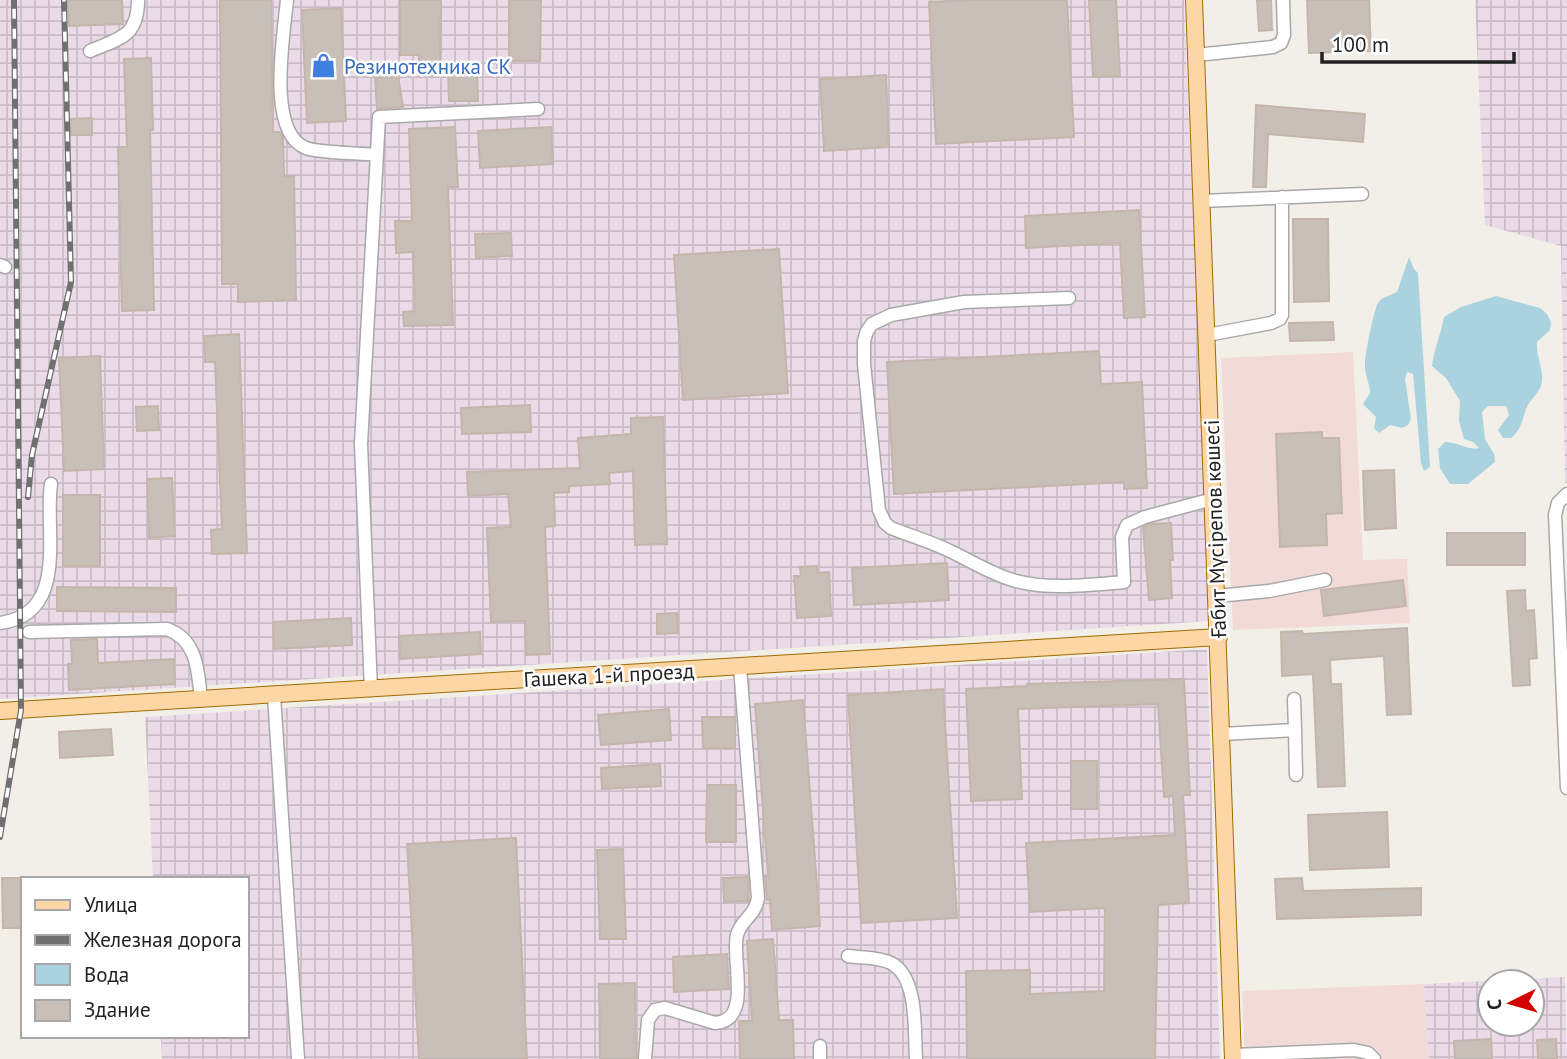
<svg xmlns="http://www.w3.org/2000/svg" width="1567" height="1059" font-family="'PT Sans',sans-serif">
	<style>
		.commercial { fill: #f2dad9 }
		.industrial { fill: url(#industrial-grid); fill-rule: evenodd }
		.water { fill: #aad3df }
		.building { fill: #c7bfb8; stroke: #c4b6ab; stroke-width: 2 }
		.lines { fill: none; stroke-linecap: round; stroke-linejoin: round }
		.minor-casing { stroke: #a9a9a9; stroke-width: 15 }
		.major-casing { stroke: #a06b00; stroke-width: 18 }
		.minor { stroke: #fff; stroke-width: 12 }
		.major { stroke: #fcd6a4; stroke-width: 16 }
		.rail-casing { stroke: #707070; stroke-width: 6 }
		.rail { stroke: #fff; stroke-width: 3.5; stroke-dasharray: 10; stroke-linecap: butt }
		.labels { text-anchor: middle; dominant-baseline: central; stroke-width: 5; stroke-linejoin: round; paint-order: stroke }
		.shop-label { font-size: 21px; fill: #366cbe; stroke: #fff; text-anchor: start }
		.street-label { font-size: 21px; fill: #222; stroke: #fff }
	</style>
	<defs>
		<pattern id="industrial-grid" width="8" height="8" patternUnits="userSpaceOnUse" patternTransform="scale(1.75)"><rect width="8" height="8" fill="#ebdbe8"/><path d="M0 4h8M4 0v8" fill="none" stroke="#c9bcc7"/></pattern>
	</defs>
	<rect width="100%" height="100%" fill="#f2efe9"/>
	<path class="commercial" d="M1353,352L1363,560L1407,559L1410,623L1233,630L1221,358Z
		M1424,984L1429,1059H1245L1242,991Z"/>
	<path class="industrial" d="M0,0H1184L1210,621L0,699Z
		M1475,0H1567V483H1565L1561,246L1485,225Z
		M1207,649L1220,1059H162L161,1036H247V879H153L145,717Z
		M1565,977L1567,1059H1429L1424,984ZM1490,982H1532V1024H1490Z"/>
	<path class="water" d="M1409,257L1414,269L1418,273L1430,467L1424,471L1421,463L1413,374L1407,372L1405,379L1411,419L1408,425L1402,428L1390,425L1379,433L1374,428L1376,417L1363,404L1370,393C1370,384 1365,376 1365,366C1364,358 1374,309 1378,303C1381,297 1391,295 1397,292Z
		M1496,296L1540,308L1547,314L1551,322L1550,330L1537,342C1536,356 1543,367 1542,381C1541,393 1530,398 1526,409C1522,421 1521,430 1511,438H1503L1498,430L1509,415L1506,406H1488L1482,412L1485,439L1494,454L1495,462L1468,484H1450L1440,468L1438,449L1445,442C1458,442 1468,451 1479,448L1473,442L1464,439L1459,421L1460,401L1446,378L1432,366C1434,349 1441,334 1444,317L1461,307Z"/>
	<path class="building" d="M68,0H122L123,24L69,26Z
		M220,0H271L273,132H280L283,138L284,176H294L296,300L238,302V284H222Z
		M400,0H441L440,76H419V55H400Z
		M509,0H541L540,61H509Z
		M971,0H1067L1074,137L936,144L929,2Z
		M1089,0H1116L1120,76L1093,77Z
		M1257,0H1271L1272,30L1259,31Z
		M1307,0H1369L1371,51L1309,53Z
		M341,8L346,121L307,123L302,10Z
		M151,58L153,130H150L154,310L122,311L118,147H127L124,59Z
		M448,73H477L478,101H449Z
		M886,75L889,147L824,151L820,79Z
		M398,76L403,107L377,109L375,78Z
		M1256,105L1365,114L1363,142L1268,134L1266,187H1253Z
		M92,118V135H71L70,119Z
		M455,127L458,187H448L453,325L404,326L403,312L415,311L413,252L396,253L395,221H412L409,129Z
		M551,127L553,164L480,168L478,131Z
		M1139,210L1145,317L1124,318L1120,243L1026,248L1025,216Z
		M1293,219H1328L1329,301L1294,302Z
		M511,233L512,256L476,258L475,234Z
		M779,249L788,393L683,400L674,255Z
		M1333,322L1334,340L1290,341L1289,323Z
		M239,334L247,553L212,554L211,530L222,529L215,362H205L204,336Z
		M1099,351L1101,384L1142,382L1147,488L1124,489V482L894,494L887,362Z
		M100,356L104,469L64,471L59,358Z
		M530,405L531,432L462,434L461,408Z
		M158,406L159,430L137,431L136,407Z
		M663,417L667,544L635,545L633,471L609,473L610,484L569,486V492L554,493L555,526L545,527L550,654L526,655L525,621L491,622L487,528L511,527L508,494L468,496L467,472L580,468L578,438L631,434V418Z
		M1322,432V438H1339L1342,513L1326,514L1327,545L1280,547L1276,434Z
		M1394,470L1396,528L1365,530L1363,471Z
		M172,478L175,536L149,538L147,479Z
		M63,495H100V566H63Z
		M1171,523L1173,560H1170L1172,598L1149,600L1143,527L1152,524Z
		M1447,533H1525V565H1447Z
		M947,563L949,600L854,605L852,568Z
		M817,566V573L829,572L831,616L797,618L794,576H801L800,567Z
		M1403,580L1406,606L1324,616L1321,590Z
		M57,587L176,588V612L57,611Z
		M1525,590L1526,611L1534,610L1537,658L1529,659L1530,685L1513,686L1507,591Z
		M677,613L678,633L657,634V614Z
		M351,618L352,645L274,649L273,622Z
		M1407,628L1411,714L1387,715L1384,656L1330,660L1331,684H1341L1345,786L1318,787L1313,674L1282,676L1281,632L1302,631L1303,634Z
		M480,632L481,654L400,659L399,636Z
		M97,639L98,663L174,659L175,684L69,690L68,664H72L71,640Z
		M1184,679L1190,795H1183L1189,903L1158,905L1155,1059H967L966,971L1030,970V994L1104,991L1105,908L1030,912L1026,843L1175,835L1173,796L1164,797L1158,704L1018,709L1022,799L971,801L966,689L1027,686V684Z
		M943,689L957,918L861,923L848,695Z
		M803,700L820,926L772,930L770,900H767L765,876H768L755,704Z
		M669,709L671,740L601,745L598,715Z
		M702,717H735V748H703Z
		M111,729L113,755L60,758L59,732Z
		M1071,761H1097V809H1071Z
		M660,764L661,786L602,789L601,768Z
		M707,785H736V842H706Z
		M1387,812L1389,867L1310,870L1308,815Z
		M516,838L527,1059H419L407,844Z
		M623,849L626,939H600L597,850Z
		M748,877V901L724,902L723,878Z
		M2,878H23V928H3Z
		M1302,878L1303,891L1421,888V915L1277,919L1275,879Z
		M773,939L779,1020H793L794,1059H740L739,1021H752L747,941Z
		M727,954L729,989L674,992L673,957Z
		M635,983L636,1059H600L599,984Z
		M1491,1039L1492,1059H1455L1454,1041Z
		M1556,1039L1557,1059H1538L1537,1040Z"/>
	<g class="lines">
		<defs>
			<path id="minor" d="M287,0C284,34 266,133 306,148C318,153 361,153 377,155
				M90,51C120,38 138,37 138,0
				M1196,55L1273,47L1281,43L1284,35L1283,0
				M1202,201L1362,194
				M0,265L5,267
				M1069,298L964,302L891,315L872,324L867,331L864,341V364L879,510L885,523L891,528C911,536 932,542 952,552C973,562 993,575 1016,581C1050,590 1089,585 1124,582L1122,537L1127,525L1145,517L1213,499
				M1207,335L1271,323L1280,319L1282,315V197
				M1567,494L1558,503L1555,515L1567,788
				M1217,596L1269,591L1325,580
				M0,623C70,614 44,530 51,484
				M29,632L167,629C198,640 198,672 201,700
				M371,690L361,444L379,117L538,109
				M274,696L298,1059
				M1294,699L1295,730
				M1222,734L1295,730L1296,775
				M848,956C862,958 879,957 891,963C919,978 914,1031 916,1059
				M1233,1055L1354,1050L1368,1053L1374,1059
				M645,1059L648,1020L655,1010L665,1008L715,1023C753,1021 731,960 737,935C741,919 755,917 758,898L740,667
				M820,1059V1046"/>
			<path id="major" d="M1194,0L1233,1059
				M0,711L1219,637"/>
		</defs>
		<use href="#minor" class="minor-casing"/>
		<use href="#major" class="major-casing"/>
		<use href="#minor" class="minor"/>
		<use href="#major" class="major"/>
		<defs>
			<path id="rail" d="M28,497L32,455L71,282L64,0
				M0,837L21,710L14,0"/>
		</defs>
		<use href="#rail" class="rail-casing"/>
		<use href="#rail" class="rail"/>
	</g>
	<defs>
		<symbol id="shop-bare" viewBox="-9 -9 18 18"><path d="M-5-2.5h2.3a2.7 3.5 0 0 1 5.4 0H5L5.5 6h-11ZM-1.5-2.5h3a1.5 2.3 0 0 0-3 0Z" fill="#3f7fe0" stroke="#fff" stroke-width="2.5" paint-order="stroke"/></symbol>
	</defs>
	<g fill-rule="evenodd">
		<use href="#shop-bare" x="306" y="48" width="35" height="35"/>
	</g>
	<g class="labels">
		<g class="shop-label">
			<text x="344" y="66">Резинотехника СК</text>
		</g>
		<g class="street-label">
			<text transform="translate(1215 529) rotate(-92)">Ғабит Мүсірепов көшесі</text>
			<text transform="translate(609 675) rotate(-3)">Гашека 1-й проезд</text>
		</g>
	</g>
	<rect x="21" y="877" width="228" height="161" fill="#ffffff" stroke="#a7a7a7" stroke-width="2"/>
	<rect x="35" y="900" width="35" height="10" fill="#fcd6a4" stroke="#a7a7a7" stroke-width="2"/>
	<text x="84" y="912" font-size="21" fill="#222222">Улица</text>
	<rect x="35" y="935" width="35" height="10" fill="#707070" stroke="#a7a7a7" stroke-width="2"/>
	<text x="84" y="947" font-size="21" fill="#222222">Железная дорога</text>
	<rect x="35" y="964" width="35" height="21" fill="#aad3df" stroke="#a7a7a7" stroke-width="2"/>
	<text x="84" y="982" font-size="21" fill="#222222">Вода</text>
	<rect x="35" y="1000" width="35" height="21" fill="#c7bfb8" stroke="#a7a7a7" stroke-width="2"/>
	<text x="84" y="1017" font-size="21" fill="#222222">Здание</text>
	<g transform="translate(1511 1003) rotate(265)"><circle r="33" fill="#ffffff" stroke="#a7a7a7" stroke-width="2"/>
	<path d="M0-5L12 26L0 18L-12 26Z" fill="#d40000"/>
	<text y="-10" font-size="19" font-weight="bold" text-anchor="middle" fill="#222222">С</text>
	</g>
	<path d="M1322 52v10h192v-10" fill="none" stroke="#222222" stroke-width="3.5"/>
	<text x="1332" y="52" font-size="21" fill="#222222" stroke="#ffffff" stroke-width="5" paint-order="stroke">100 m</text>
</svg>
